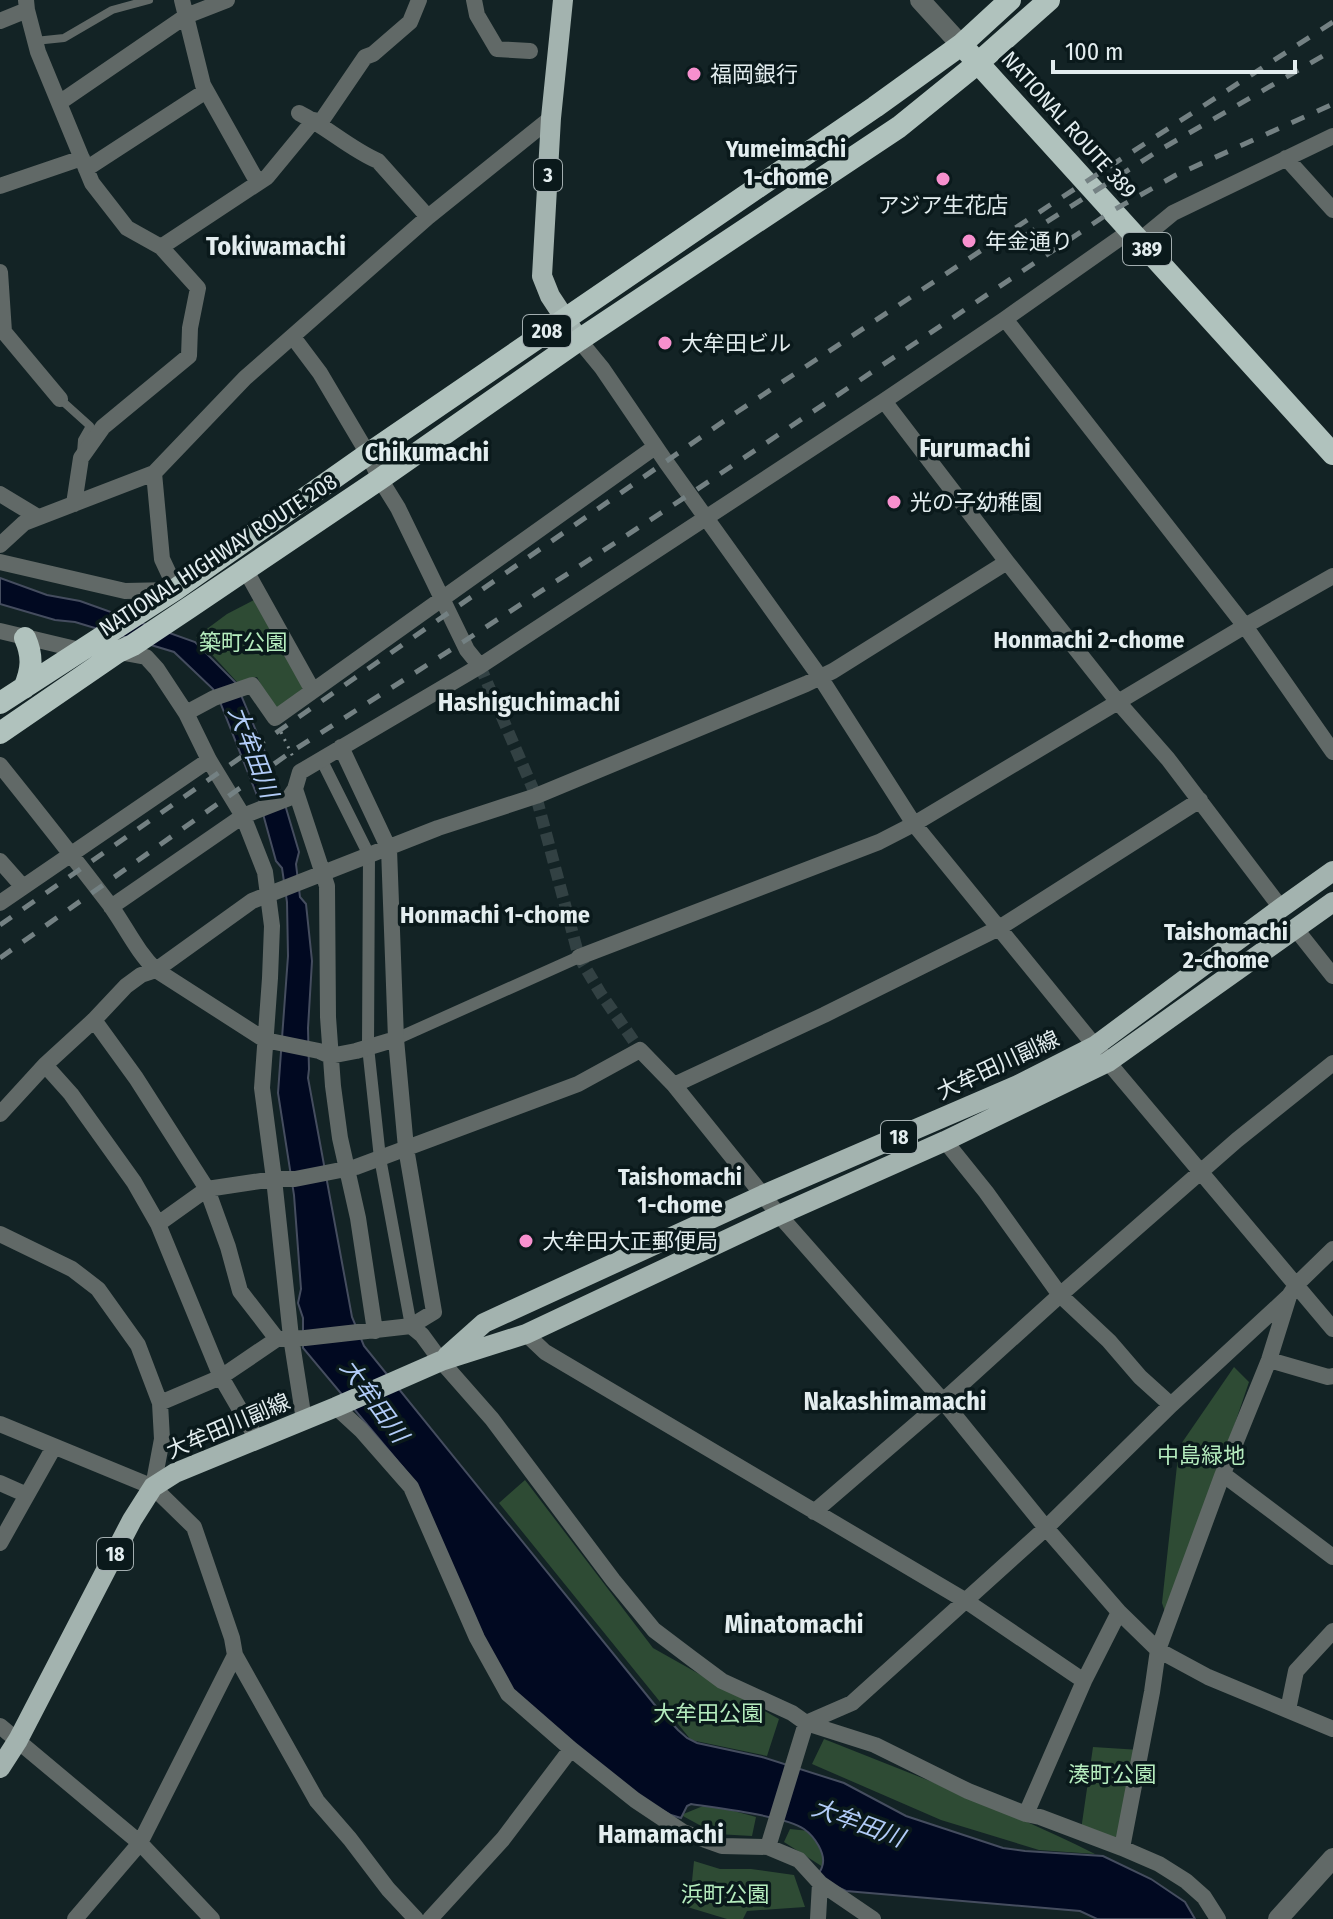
<svg xmlns="http://www.w3.org/2000/svg" width="1333" height="1919" font-family="'Fira Sans Condensed','Noto Sans JP',sans-serif">
	<style>
		.green { fill: #2e4b34 }
		.water { fill: #010921; stroke: #454d5f; stroke-width: 2 }
		.lines { fill: none; stroke-linecap: round; stroke-linejoin: round }
		.pedestrian-tunnel { stroke: #324143; stroke-width: 12; stroke-dasharray: 12 6; stroke-linecap: butt }
		.path { stroke: #828f91; stroke-width: 3; stroke-dasharray: 2 6; stroke-linecap: butt }
		.service { stroke: #616967; stroke-width: 8 }
		.pedestrian { stroke: #616967; stroke-width: 12 }
		.minor { stroke: #616967; stroke-width: 16 }
		.tertiary { stroke: #616967; stroke-width: 20 }
		.primary { stroke: #a3b3af; stroke-width: 20 }
		.trunk { stroke: #b0c2bd; stroke-width: 22 }
		.rail { stroke: #748183; stroke-width: 5; stroke-dasharray: 14 14; stroke-linecap: butt }
		.poi-dot { fill: #f790ce; stroke: #0a191b; stroke-width: 3 }
		.labels { text-anchor: middle; dominant-baseline: central; stroke-width: 7; stroke-linejoin: round; paint-order: stroke }
		.shield { fill: #0a191b; stroke: #a2adaf; stroke-width: 2 }
		.shield-label { font-size: 20px; font-weight: bold; fill: #e3edef }
		.poi-label { font-size: 22px; fill: #e3edef; stroke: #0a191b; text-anchor: start }
		.street-label { font-size: 22px; fill: #e3edef; stroke: #0a191b }
		.park-label { font-size: 22px; fill: #b5ecbe; stroke: #0a191b }
		.neighbourhood-label { font-size: 24px; font-weight: bold; fill: #e3edef; stroke: #0a191b }
		.water-label { font-size: 24px; font-style: italic; fill: #b2ccf8; stroke: #0a191b }
		.quarter-label { font-size: 26px; font-weight: bold; fill: #e3edef; stroke: #0a191b }
	</style>
	<rect width="100%" height="100%" fill="#132325"/>
	<path class="green" d="M254,600L301,682L303,691L277,708L269,700L257,677L237,682L196,637L227,614Z
		M1234,1367L1249,1382L1168,1621L1162,1603L1179,1447Z
		M525,1480L653,1648L779,1719L767,1756L691,1740L499,1503Z
		M824,1739C915,1775 1007,1810 1095,1854L1039,1850L941,1820L812,1764Z
		M1093,1747L1140,1750L1122,1848L1081,1830Z
		M708,1804L756,1817L752,1836L716,1834L681,1815Z
		M790,1829L809,1831L825,1849L826,1869L784,1842Z
		M694,1861L720,1869H751L794,1875L805,1907L747,1911L743,1919H727L684,1906L691,1891Z"/>
	<path class="water" d="M0,578L47,595L80,601L195,642L236,683L272,769L286,808L299,852L296,864L300,897L306,904L312,961L308,1028L309,1069L308,1078L352,1317L364,1346L654,1704L678,1730L687,1738L697,1743L762,1757L844,1783L906,1816L1003,1848L1025,1851L1103,1856L1151,1879L1185,1902L1195,1919H1097L1080,1911L846,1891L815,1877C818,1874 821,1871 822,1867C827,1854 814,1836 804,1829C786,1816 716,1808 691,1804L687,1806L681,1818L671,1815L622,1787L500,1682L416,1483L303,1348V1318L298,1303L301,1289L294,1195L278,1093L288,956L287,902L282,868L276,861L260,803L220,702L213,689L174,652L75,622L55,620L0,604Z"/>
	<g class="lines">
		<path class="pedestrian-tunnel" d="M480,666L536,796L579,957L601,994L640,1050"/>
		<path class="path" d="M281,732L293,757"/>
		<path class="service" d="M35,41L64,38L112,10L149,0
			M60,399L90,426L82,440L81,453"/>
		<path class="pedestrian" d="M321,759L369,855L368,1047L380,1158L411,1326
			M396,1039L579,957"/>
		<path class="minor" d="M26,0L27,10L38,52L92,183L127,228L161,247L267,177L314,120
			M182,0L203,85L258,183
			M474,0L477,15L497,49L530,51
			M0,21L27,10
			M59,103L186,16L227,0
			M299,113C327,127 350,149 378,161L428,217
			M320,123L365,57L373,54L410,22L419,0
			M1286,158L1333,210
			M86,169L206,91
			M0,186L82,158
			M1139,241L1173,213L1333,136
			M0,272L4,332L60,399
			M1005,319L1245,626L1333,752
			M293,337L320,373L368,454L380,479L398,508L467,650L480,666
			M579,340L602,368L666,462L820,677L914,824L1108,1062L1333,1329
			M884,401L1007,562L1118,702L1168,759L1281,908
			M154,473L162,559L176,589
			M0,494L38,517
			M74,504L81,458L103,427L189,356L190,328L198,288L161,247
			M0,545L24,523L154,473L245,378L428,217L551,118
			M0,562L125,591L173,590
			M245,569L313,691
			M0,631L84,651
			M119,652L146,657L157,669L186,713L209,760L243,816L265,872L272,926L270,978L262,1088L274,1179L291,1337L304,1420
			M186,713L214,698L252,685L275,718L655,447
			M341,747L389,849L396,1039L406,1148L434,1312L411,1326
			M0,765C37,811 74,858 110,905C126,927 137,952 156,970L265,1040L319,1051L330,1056L356,1051L396,1039
			M0,861L23,887
			M0,903L209,760
			M111,907L243,816L289,798L295,789
			M1295,928L1333,976
			M579,957L879,842L914,824L1245,626L1333,576
			M94,1020L136,1078L207,1189L228,1247L240,1291L277,1339L305,1338L411,1326L422,1335L441,1361L492,1419L613,1580L654,1630L691,1658L722,1681L792,1713L806,1723L875,1745L968,1791L1026,1814L1040,1817L1122,1848L1159,1864L1186,1881L1204,1897L1218,1919
			M45,1065L71,1094L134,1182L158,1224L221,1377L257,1439
			M674,1085L824,1015L999,928L1200,800
			M0,1114L45,1065L94,1020L126,986L141,975L156,970L252,901L438,828L536,796L806,684L833,671L1007,562
			M945,1141L986,1192L1060,1295L1109,1341L1140,1377L1171,1405
			M158,1224L207,1189L274,1179H295L356,1167L578,1084L640,1050L674,1085L779,1215L943,1401L1046,1528L1119,1612L1158,1650L1208,1677L1333,1729
			M0,1234L72,1269L98,1289L138,1345L160,1403L162,1439L153,1487
			M375,1331L358,1218L340,1138L333,1086L328,1017L327,886L295,789L300,772L480,666L884,401L1005,319L1130,231
			M526,1334L545,1352L966,1601L1084,1681
			M1269,1360L1328,1377L1333,1376
			M160,1403L221,1377L277,1339
			M336,1407L361,1430L411,1487L477,1638L508,1694L571,1749L635,1800L683,1832L722,1846L768,1847L799,1860L820,1883L873,1919
			M0,1424L153,1487L194,1527L232,1638L235,1655L317,1801L350,1839L388,1889L416,1919
			M1222,1476L1228,1478L1333,1557
			M0,1483L27,1495
			M814,1512L943,1401L1060,1295L1237,1140L1333,1063
			M0,1543L54,1447
			M1288,1710L1296,1671L1333,1631
			M0,1726L140,1843L212,1919
			M1026,1814L1084,1681L1119,1612
			M768,1847L806,1723L852,1703L1046,1528L1171,1405L1289,1296
			M1122,1848L1152,1692L1158,1650L1222,1476L1269,1360L1289,1296L1297,1284L1333,1249
			M75,1919L140,1843L235,1655
			M430,1919L503,1839L571,1749
			M818,1919L820,1883"/>
		<path class="tertiary" d="M920,0L961,45
			M1278,1919L1333,1858"/>
		<path class="primary" d="M563,0L551,118L542,276L550,296L579,340
			M447,1356L484,1323L763,1195L1018,1085L1095,1046L1281,908L1333,871
			M0,1768L18,1740L132,1520L153,1487L175,1473L336,1407L441,1361L526,1334L779,1215L945,1141L1108,1062L1333,902"/>
		<path class="trunk" d="M968,52L1333,454
			M24,688C32,670 33,656 25,638
			M0,703L176,589L368,454L875,107L961,45L1010,0
			M0,733L118,652L133,645L190,607L380,479L579,340L899,127L978,63L1049,0"/>
		<path class="rail" d="M1023,237L1158,151L1333,50
			M0,925L737,412L1050,205L1333,22
			M0,958L291,752L463,642L690,494L1112,211L1176,175L1333,104"/>
	</g>
	<g class="poi-dot">
		<circle cx="694" cy="74" r="8"/>
		<circle cx="943" cy="179" r="8"/>
		<circle cx="969" cy="241" r="8"/>
		<circle cx="665" cy="343" r="8"/>
		<circle cx="894" cy="502" r="8"/>
		<circle cx="526" cy="1241" r="8"/>
	</g>
	<g class="labels">
		<g class="shield">
			<rect x="534" y="159" width="28" height="32" rx="6"/>
			<rect x="1123" y="233" width="48" height="32" rx="6"/>
			<rect x="523" y="315" width="48" height="32" rx="6"/>
			<rect x="881" y="1121" width="36" height="32" rx="6"/>
			<rect x="97" y="1538" width="36" height="32" rx="6"/>
		</g>
		<g class="shield-label">
			<text x="548" y="175">3</text>
			<text x="1147" y="249">389</text>
			<text x="547" y="331">208</text>
			<text x="899" y="1137">18</text>
			<text x="115" y="1554">18</text>
		</g>
		<g class="poi-label">
			<text x="710" y="74">福岡銀行</text>
			<text x="943" y="205" text-anchor="middle">アジア生花店</text>
			<text x="985" y="241">年金通り</text>
			<text x="681" y="343">大牟田ビル</text>
			<text x="910" y="502">光の子幼稚園</text>
			<text x="542" y="1241">大牟田大正郵便局</text>
		</g>
		<g class="street-label">
			<text transform="translate(1069 125) rotate(48)">NATIONAL ROUTE 389</text>
			<text transform="translate(218 555) rotate(-33)">NATIONAL HIGHWAY ROUTE 208</text>
			<text transform="translate(998 1065) rotate(-25)">大牟田川副線</text>
			<text transform="translate(228 1426) rotate(-23)">大牟田川副線</text>
		</g>
		<g class="park-label">
			<text x="243" y="642">築町公園</text>
			<text x="1201" y="1455">中島緑地</text>
			<text x="708" y="1713">大牟田公園</text>
			<text x="1112" y="1774">湊町公園</text>
			<text x="725" y="1894">浜町公園</text>
		</g>
		<g class="neighbourhood-label">
			<text x="786" y="149">Yumeimachi<tspan x="786" dy="28">1-chome</tspan></text>
			<text x="1089" y="640">Honmachi 2-chome</text>
			<text x="495" y="915">Honmachi 1-chome</text>
			<text x="1226" y="932">Taishomachi<tspan x="1226" dy="28">2-chome</tspan></text>
			<text x="680" y="1177">Taishomachi<tspan x="680" dy="28">1-chome</tspan></text>
		</g>
		<g class="water-label">
			<text transform="translate(253 752) rotate(69)">大牟田川</text>
			<text transform="translate(374 1401) rotate(54)">大牟田川</text>
			<text transform="translate(858 1823) rotate(20)">大牟田川</text>
		</g>
		<g class="quarter-label">
			<text x="276" y="246">Tokiwamachi</text>
			<text x="975" y="448">Furumachi</text>
			<text x="427" y="452">Chikumachi</text>
			<text x="529" y="702">Hashiguchimachi</text>
			<text x="895" y="1401">Nakashimamachi</text>
			<text x="794" y="1624">Minatomachi</text>
			<text x="661" y="1834">Hamamachi</text>
		</g>
	</g>
	<path d="M1053 60v12h242v-12" fill="none" stroke="#e3edef" stroke-width="4"/>
	<text x="1065" y="60" font-size="24" fill="#e3edef" stroke="#0a191b" stroke-width="6" paint-order="stroke">100 m</text>
</svg>
